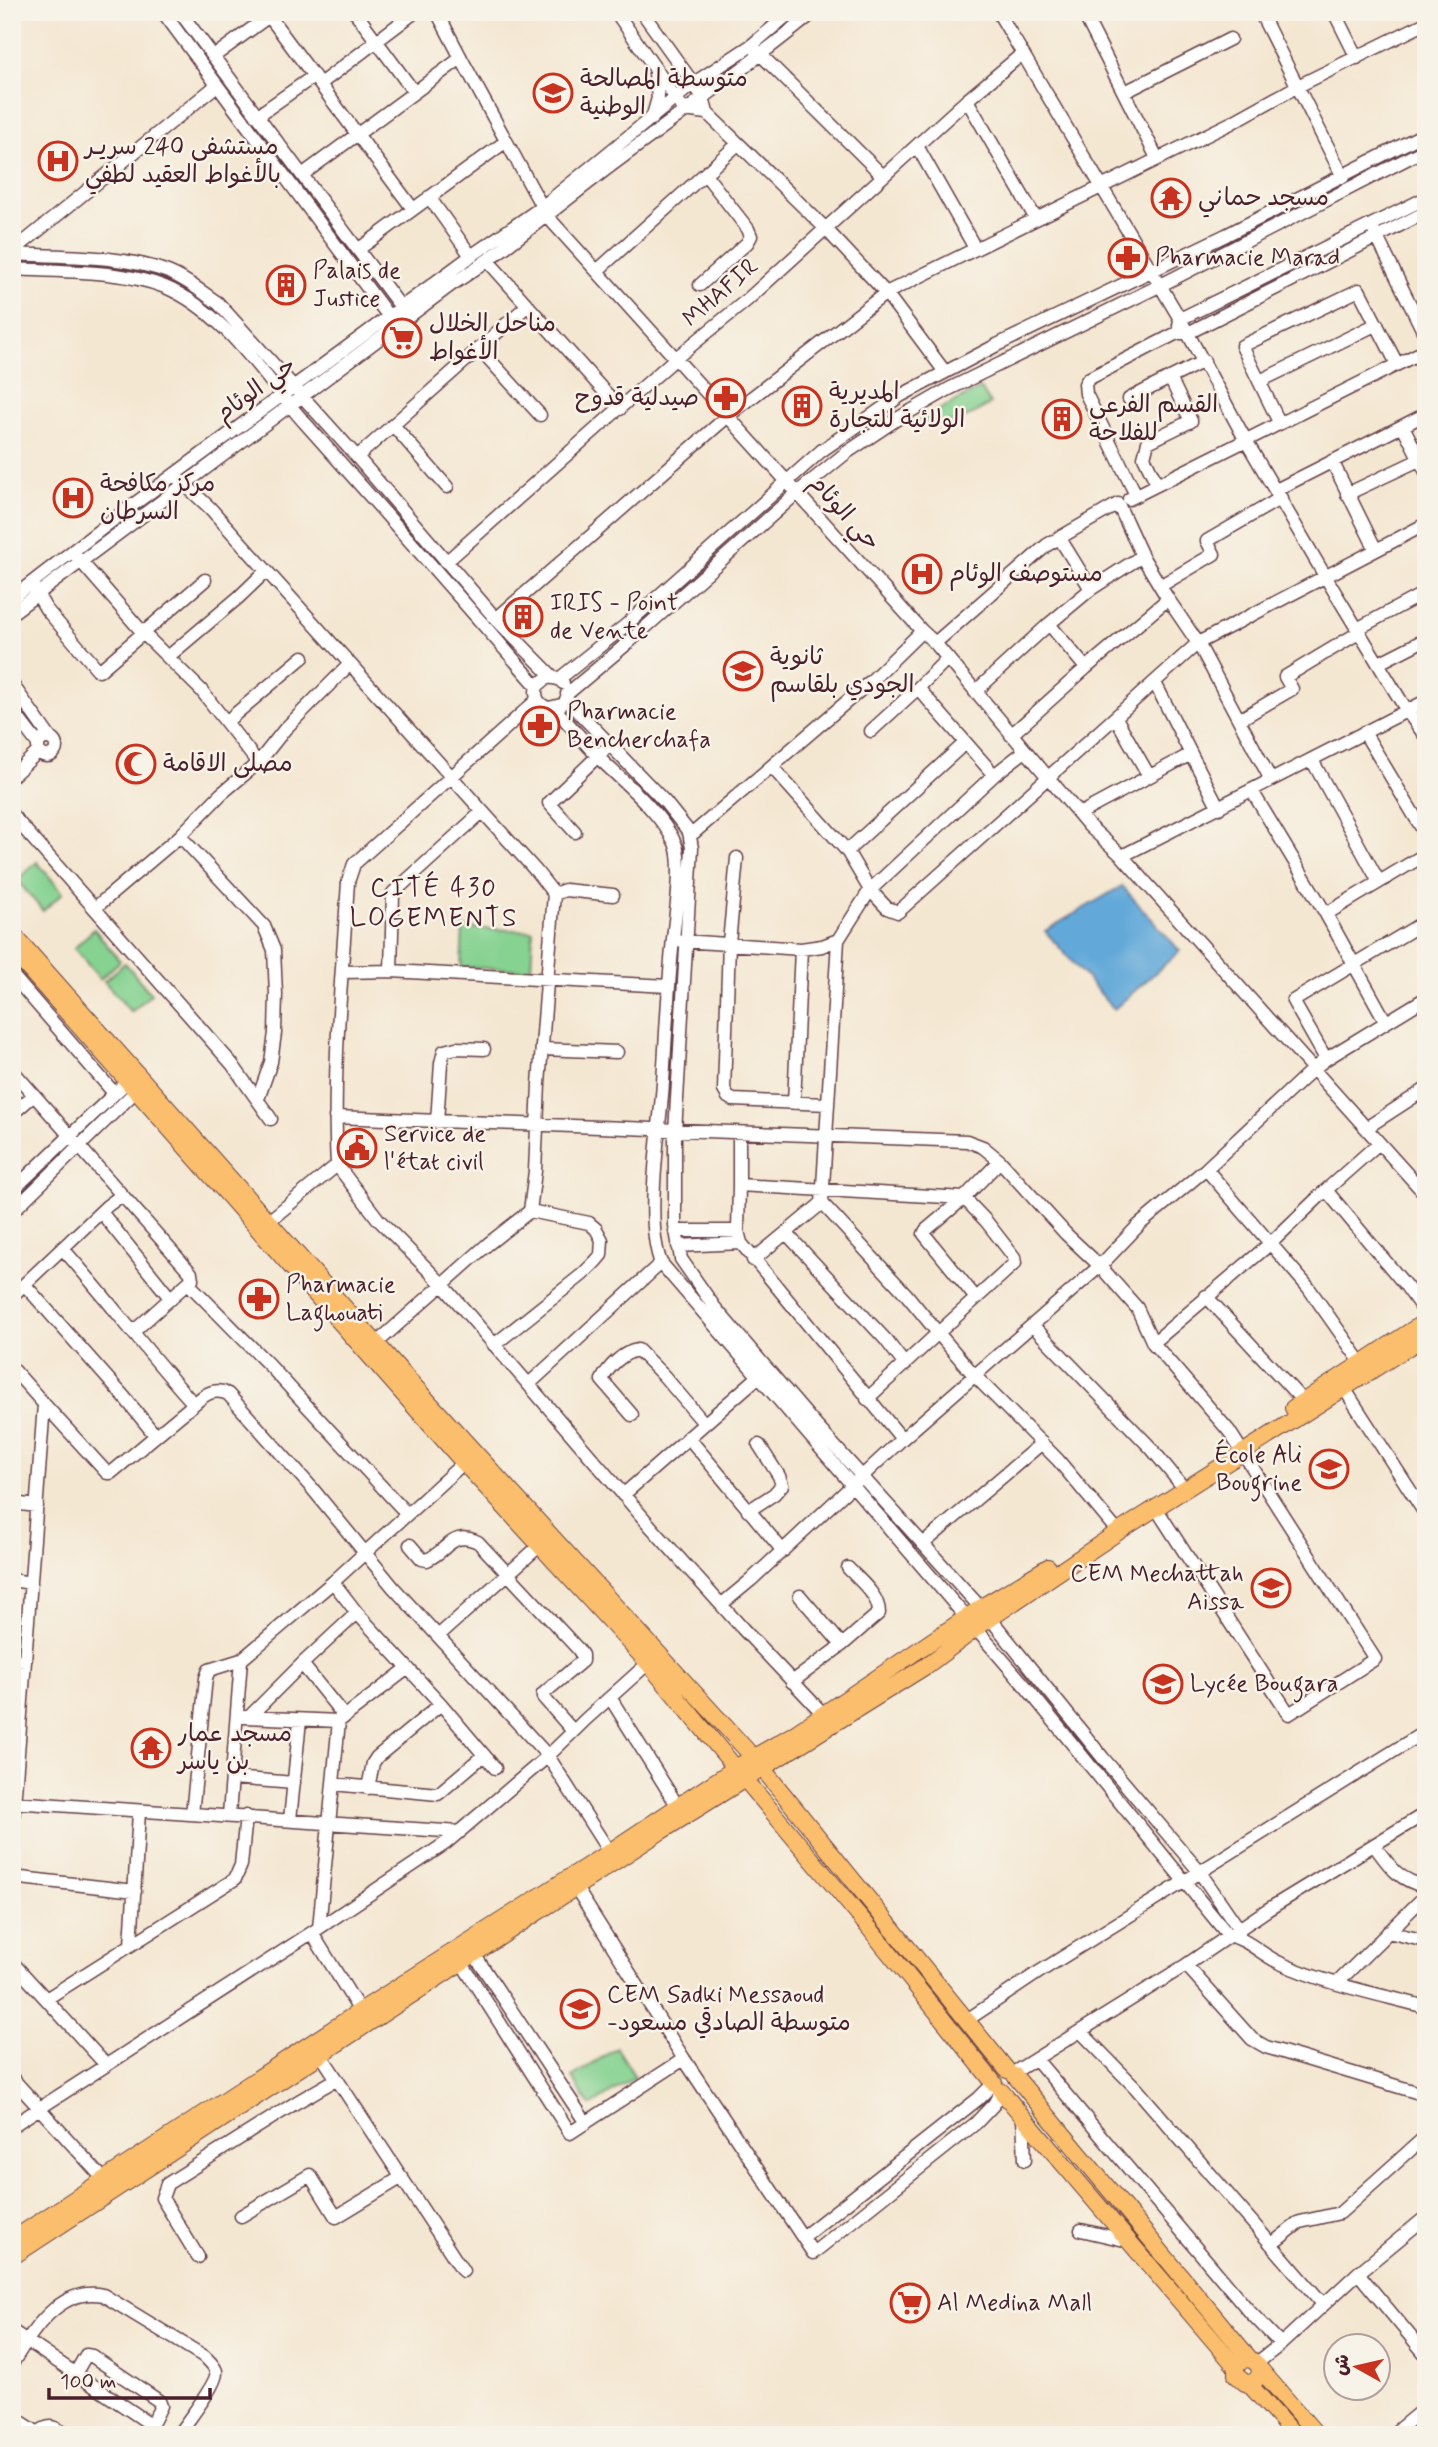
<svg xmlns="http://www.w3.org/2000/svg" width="1438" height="2447" font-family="Mynerve,'Playpen Sans Arabic',sans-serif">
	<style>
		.green { fill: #85d291; stroke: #68785e; stroke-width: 2 }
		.water { fill: #62a9d9; stroke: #566482; stroke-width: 2 }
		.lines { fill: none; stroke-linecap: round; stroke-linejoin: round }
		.minor-casing { stroke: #643d44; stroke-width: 15 }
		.major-casing { stroke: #643d44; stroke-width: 18 }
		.minor { stroke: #fff; stroke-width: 12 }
		.major { stroke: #fabe6d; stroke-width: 16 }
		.labels { text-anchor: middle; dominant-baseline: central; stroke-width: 5; stroke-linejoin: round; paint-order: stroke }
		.poi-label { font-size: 24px; fill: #4a1f2b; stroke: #f7f3e8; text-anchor: start }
		.street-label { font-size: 24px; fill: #4a1f2b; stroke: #f7f3e8 }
		.neighbourhood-label { font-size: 26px; letter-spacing: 2px; fill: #4a1f2b; stroke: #f7f3e8 }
	</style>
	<rect width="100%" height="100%" fill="#f7f3e8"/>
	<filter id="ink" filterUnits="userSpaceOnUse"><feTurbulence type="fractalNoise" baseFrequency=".0143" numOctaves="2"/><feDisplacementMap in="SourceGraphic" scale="14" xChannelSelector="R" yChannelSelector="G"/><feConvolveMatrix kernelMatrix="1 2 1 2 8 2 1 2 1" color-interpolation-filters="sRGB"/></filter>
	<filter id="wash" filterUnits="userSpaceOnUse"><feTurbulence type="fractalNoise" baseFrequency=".00686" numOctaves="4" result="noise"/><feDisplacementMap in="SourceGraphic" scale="28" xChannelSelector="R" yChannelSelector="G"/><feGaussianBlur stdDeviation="1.57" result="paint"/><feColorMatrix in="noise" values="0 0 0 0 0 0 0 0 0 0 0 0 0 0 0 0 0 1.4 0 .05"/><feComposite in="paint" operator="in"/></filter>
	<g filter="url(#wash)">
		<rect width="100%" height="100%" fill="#f4e7d2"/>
		<path class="green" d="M981,388L990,404C959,424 955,424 918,421Z
			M37,862L63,893L43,911L17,880Z
			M463,928L533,931L531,970L461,967Z
			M94,929L120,961L100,979L74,948Z
			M125,963L151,994L131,1012L104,981Z
			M617,2048L635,2077L590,2106L572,2077Z"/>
		<path class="water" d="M1122,886L1180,951L1114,1009L1045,931Z"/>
	</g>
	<g filter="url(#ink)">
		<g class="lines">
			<defs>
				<path id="minor" d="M163,12L392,321
					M180,12L406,314
					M266,12L413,209
					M355,12L414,92
					M437,12L461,58
					M616,12L684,110L707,113
					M642,12L703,97L707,113L825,228L886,293L945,372
					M998,12L1180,319L1245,439L1325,576L1407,711L1426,737
					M1083,12L1157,158
					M1260,12L1343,177
					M1334,12L1357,58
					M756,50L883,176
					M213,57L269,16
					M320,84L415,12
					M1125,92L1230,39
					M967,100L1036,219
					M257,116L314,76
					M652,119L658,98L655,73
					M917,146L975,248
					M302,175L461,58L547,216L922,631L935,643L1089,826L1122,856L1426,701
					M429,197L471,256
					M1374,231L1426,337
					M359,249L505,142
					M12,252L217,85
					M12,254C63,257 120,254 168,272C186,279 202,292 218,303L357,457L496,619L553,677
					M488,261L620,409
					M12,269C60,272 120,269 165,287C225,312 263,376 305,423C383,510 460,598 537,686C534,697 538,705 549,708L561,705
					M598,270L738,144
					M700,285L747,243L751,236L748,229L705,174
					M1179,326L1180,319L1426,198
					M479,348L540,415
					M1260,381L1377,324
					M1129,399L1170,378
					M1279,422L1242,346L1359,290L1397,364
					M393,425L447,487
					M1403,426L1426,472
					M357,457L528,305
					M1332,461L1376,550
					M179,479L210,508L536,871L554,894
					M1157,484L1144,457L1148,442L1191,421L1170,378L1204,361
					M1276,490L1426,414
					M1347,494L1419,460
					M1136,495L1086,394L1085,384L1088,379L1177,333H1188L1426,212
					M1129,499L1426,350
					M1059,537L1091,589
					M77,557L144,634L201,690L258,763
					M446,562L676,358L747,300L967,100L1022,54
					M1160,586L1214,554L1207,541L1281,498
					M33,587L46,609L99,671L205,580
					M12,598L122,513L471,256L542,207L694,83L752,45L791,12
					M12,613L451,285C508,248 559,205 613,164C680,114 749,66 814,12
					M496,619L728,416L886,293L1231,123L1298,86L1426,23
					M1049,624L1091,589L1142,556
					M1357,629L1426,592
					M935,643L1047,545L1118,504L1142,556L1168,599L1086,668L1049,624L975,692
					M169,656L239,597L266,571
					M948,658L918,688L994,775
					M1379,663L1426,639
					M559,679L626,625L821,451L900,396L997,345L1226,235L1426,133
					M12,684L51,739
					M537,686L548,677L559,679L563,683
					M567,694L629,642L797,493L846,453L897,419L949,389L1159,286L1426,149
					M566,699L665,802L689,832L692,848L675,1132V1225L681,1259L715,1308L811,1420L990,1618L1103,1758L1199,1871L1239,1929V1938
					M554,708C570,725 585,743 601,760C625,783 661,813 675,843C684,863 675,916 673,939C668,987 666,1034 663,1083C660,1130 644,1221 661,1263L1026,1687L1228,1935C1248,1939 1262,1955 1280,1963C1326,1984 1378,1994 1426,2007
					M12,710L38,744
					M1116,718L1149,776
					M1239,720L1292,689L1285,677L1360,632
					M226,722L303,657
					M871,731L918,688
					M1364,732L1426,835
					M1011,735L1086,668
					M38 747a9 9 0 1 1 18 0a9 9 0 1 1-18 0Z
					M1191,754L1219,808
					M1312,760L1379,882
					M772,767L847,851L870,890L887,908L898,912L1198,643L1168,599
					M12,776L39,751
					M1271,780L1198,643L1426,524
					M1252,791L1326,914L1386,1022
					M1079,814L1191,754L1155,683
					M12,815L232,1064L271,1119
					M575,832L549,803L603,751
					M180,836L264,926L274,950L276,994L275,1033L271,1062L258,1099
					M690,836L871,681L922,631
					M847,851L965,743
					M1122,856L1426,1195
					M737,858L729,943L724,1090L728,1097L733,1100L828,1104
					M96,907L180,836L221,794L258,763L285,729L349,665
					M1326,914L1426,854
					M682,941L801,949L822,946L838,940
					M391,971L393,893L482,812
					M343,972L391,971L668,986
					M12,975L114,1093
					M542,1049L617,1052
					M1326,1059L1293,1001L1426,921
					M12,1070L122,1195L107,1206L12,1296
					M794,1103L801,949
					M12,1114L34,1095
					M335,1117L967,1141L983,1147L1000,1161L1066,1234L1100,1266L1137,1308L1153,1343L1229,1431L1375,1659L1289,1714L1156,1508
					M437,1122L441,1063L444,1051L456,1048L484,1049
					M1366,1128L1426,1089
					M739,1133V1185L964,1198L1000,1161
					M337,1165L378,1219L443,1285L652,1528L743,1629L829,1720
					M1206,1169L1308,1287L1365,1368
					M739,1185L738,1231L741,1243L902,1439
					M1326,1190L1406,1286L1426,1314
					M12,1191L132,1077
					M122,1195L191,1273L192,1279L133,1332
					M12,1212L142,1085
					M101,1212L171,1299
					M264,1225L337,1165C332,1071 342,976 348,882L354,864L537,700
					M675,1231H738
					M786,1233L886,1340L905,1365
					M678,1246L741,1243
					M753,1260L822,1203
					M189,1284L270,1366L407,1514
					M25,1285L125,1398L155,1435
					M1206,1296L1303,1401
					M975,1297L924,1234L926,1230L964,1198L986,1221L1014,1257L1015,1263L938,1333L974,1375L1058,1460L1118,1532
					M1033,1326L1151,1448L1179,1482
					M1153,1343L1271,1243L1326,1190L1379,1143
					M494,1345L583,1274L596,1261L601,1255L602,1240L596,1229L589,1223L530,1211
					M370,1349L488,1244L530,1211L535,1171L539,1084L554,894L565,890L613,895
					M12,1368L44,1404L25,1661L12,1660
					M529,1384L661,1263
					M1344,1388L1426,1515
					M867,1399L938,1333L906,1294L822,1203L838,940L870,890L994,775L1025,751
					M44,1404L107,1473H111L194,1404C148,1354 108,1299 63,1249
					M194,1404C204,1395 214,1387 228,1394L311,1487L393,1587L548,1756L613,1858
					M632,1415L602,1380C608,1367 623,1352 638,1350L664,1376L704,1423
					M688,1437L783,1551
					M623,1495L758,1377
					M12,1503L37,1506
					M748,1511L774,1494L782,1485L779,1476L759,1445
					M923,1544L1042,1443
					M410,1545L422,1559L427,1560C449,1550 451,1530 478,1542L578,1649L582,1655V1661L543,1694V1697L573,1731
					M12,1580L31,1583
					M333,1582L357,1613L441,1704L495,1768
					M800,1596L842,1645
					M722,1604L751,1580L902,1439L1100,1266L1139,1225L1206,1169L1313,1069L1326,1059L1426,998
					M438,1636L546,1540
					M302,1664L344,1716
					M792,1682L842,1645L879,1613C879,1595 860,1581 848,1568
					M611,1699L677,1805
					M244,1717L339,1721
					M249,1717L302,1664L357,1613
					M232,1778L294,1783
					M333,1784L438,1794L484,1755
					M368,1788L373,1763L377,1757L441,1704
					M12,1802L460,1832
					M192,1814L206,1678L209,1670L241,1660
					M229,1815L241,1660L333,1582L470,1457
					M290,1820L300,1720
					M12,1832L25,1661
					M1374,1845C1391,1868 1397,1879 1426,1887
					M12,1877L135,1891
					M319,1928L339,1721L408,1668
					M1388,1932L1426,1941
					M312,1933L363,2016
					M131,1945L139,1812
					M474,1954L586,2123
					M12,1962L46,1999
					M461,1962L570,2133L684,2059L576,1888
					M1186,1965L1252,2039L1266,2047L1426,2095
					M1337,1983L1426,1895
					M967,2020L1039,1972L1426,1731
					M1080,2031L1135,2087L1323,2304
					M321,2055L463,2271
					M684,2059L813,2253L976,2123L994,2104L1001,2091
					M1036,2059L1250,2312L1281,2344
					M106,2065L46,1999L235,1879L241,1865L246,1816
					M1013,2073L1186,1965L1267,1910L1426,1813
					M12,2078L108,2184
					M1023,2118L1025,2160
					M12,2126L319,1928L446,1843L548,1756L586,1719L655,1657
					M241,2216L310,2175L336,2217L402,2177
					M1081,2230L1129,2241
					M803,2237L978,2099L994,2083
					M1272,2244L1300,2222L1340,2213L1426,2136
					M198,2257L162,2198L167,2184L297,2102L337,2079
					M1358,2273L1426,2355
					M12,2331L149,2423L153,2422L161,2406L159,2401L92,2356L86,2355L75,2374
					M1257,2363L1281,2344L1358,2273L1426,2217
					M12,2364C31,2332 60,2286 103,2295L205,2357C209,2361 214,2365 216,2371C219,2382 185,2424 178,2435
					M12,2416L38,2433C50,2423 55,2427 67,2435
					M1392,2435L1426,2407"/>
				<path id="major" d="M12,933L407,1378L754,1758L1007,2070
					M12,950L464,1463L648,1663L870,1929L994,2083
					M1293,1408L1426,1321
					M1015,2076L1250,2359C1265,2366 1262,2383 1245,2383L1236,2375V2367L1242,2360L1250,2359
					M1001,2091L1236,2367
					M12,2240L360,2011L609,1852L737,1767L794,1734L988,1603L1048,1567
					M12,2257L660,1832L926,1666L982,1624L1118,1532L1426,1336
					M1261,2370L1317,2435
					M1249,2384L1294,2435"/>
			</defs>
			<use href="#minor" class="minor-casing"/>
			<use href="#major" class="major-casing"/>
			<use href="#minor" class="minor"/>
			<use href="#major" class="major"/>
		</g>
	</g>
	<defs>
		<symbol id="school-ring" viewBox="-11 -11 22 22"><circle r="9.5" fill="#f7f3e8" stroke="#c8321e" stroke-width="1.5"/><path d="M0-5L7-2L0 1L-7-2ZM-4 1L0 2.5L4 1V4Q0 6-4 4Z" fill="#c8321e"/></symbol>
		<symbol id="hospital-ring" viewBox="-11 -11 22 22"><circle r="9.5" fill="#f7f3e8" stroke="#c8321e" stroke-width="1.5"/><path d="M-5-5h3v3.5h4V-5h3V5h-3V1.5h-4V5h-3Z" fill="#c8321e"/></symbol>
		<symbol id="temple-ring" viewBox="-11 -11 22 22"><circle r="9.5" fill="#f7f3e8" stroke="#c8321e" stroke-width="1.5"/><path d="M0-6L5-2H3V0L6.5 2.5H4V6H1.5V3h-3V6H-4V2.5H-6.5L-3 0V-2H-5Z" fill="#c8321e"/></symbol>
		<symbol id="pharmacy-ring" viewBox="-11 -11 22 22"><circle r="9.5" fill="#f7f3e8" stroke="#c8321e" stroke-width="1.5"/><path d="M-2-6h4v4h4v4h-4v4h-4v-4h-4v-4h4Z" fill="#c8321e"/></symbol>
		<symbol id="building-ring" viewBox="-11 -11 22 22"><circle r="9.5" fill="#f7f3e8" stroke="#c8321e" stroke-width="1.5"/><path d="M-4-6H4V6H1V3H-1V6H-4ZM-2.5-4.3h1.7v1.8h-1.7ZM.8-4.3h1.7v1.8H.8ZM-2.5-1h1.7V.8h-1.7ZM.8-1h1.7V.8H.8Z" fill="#c8321e"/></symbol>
		<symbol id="supermarket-ring" viewBox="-11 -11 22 22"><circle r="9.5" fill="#f7f3e8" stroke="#c8321e" stroke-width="1.5"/><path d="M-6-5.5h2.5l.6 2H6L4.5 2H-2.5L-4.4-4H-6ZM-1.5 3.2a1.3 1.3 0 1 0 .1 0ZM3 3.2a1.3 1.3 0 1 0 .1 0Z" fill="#c8321e"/></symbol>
		<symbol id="mosque-ring" viewBox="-11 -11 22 22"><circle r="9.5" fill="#f7f3e8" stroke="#c8321e" stroke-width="1.5"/><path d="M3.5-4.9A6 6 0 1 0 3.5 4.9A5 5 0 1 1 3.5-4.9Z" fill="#c8321e"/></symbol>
		<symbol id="civic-ring" viewBox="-11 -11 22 22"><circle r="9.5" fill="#f7f3e8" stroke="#c8321e" stroke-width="1.5"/><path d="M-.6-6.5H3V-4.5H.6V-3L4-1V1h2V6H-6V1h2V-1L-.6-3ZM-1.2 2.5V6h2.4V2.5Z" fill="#c8321e"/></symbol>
	</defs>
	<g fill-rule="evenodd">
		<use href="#school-ring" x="531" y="71" width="44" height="44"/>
		<use href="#hospital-ring" x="36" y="139" width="44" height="44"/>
		<use href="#temple-ring" x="1149" y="176" width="44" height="44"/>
		<use href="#pharmacy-ring" x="1106" y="236" width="44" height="44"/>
		<use href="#building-ring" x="264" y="263" width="44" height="44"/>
		<use href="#supermarket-ring" x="380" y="316" width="44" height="44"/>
		<use href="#pharmacy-ring" x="704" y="376" width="44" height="44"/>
		<use href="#building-ring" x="780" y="384" width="44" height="44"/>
		<use href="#building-ring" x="1040" y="397" width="44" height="44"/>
		<use href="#hospital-ring" x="51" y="476" width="44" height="44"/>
		<use href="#hospital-ring" x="900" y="552" width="44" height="44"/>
		<use href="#building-ring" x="501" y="595" width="44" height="44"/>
		<use href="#school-ring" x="721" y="649" width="44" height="44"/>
		<use href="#pharmacy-ring" x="518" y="704" width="44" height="44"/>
		<use href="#mosque-ring" x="114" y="742" width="44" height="44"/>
		<use href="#civic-ring" x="335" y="1126" width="44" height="44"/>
		<use href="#pharmacy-ring" x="237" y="1277" width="44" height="44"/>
		<use href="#school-ring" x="1307" y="1447" width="44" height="44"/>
		<use href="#school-ring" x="1249" y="1566" width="44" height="44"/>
		<use href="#school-ring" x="1141" y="1662" width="44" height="44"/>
		<use href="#temple-ring" x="129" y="1726" width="44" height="44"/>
		<use href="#school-ring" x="558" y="1987" width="44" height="44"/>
		<use href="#supermarket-ring" x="888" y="2281" width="44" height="44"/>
	</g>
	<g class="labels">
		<g class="poi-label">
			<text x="580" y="79">متوسطة المصالحة<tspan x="580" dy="28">الوطنية</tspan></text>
			<text x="85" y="147">مستشفى 240 سريـر<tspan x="85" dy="28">بالأغواط العقيد لطفي</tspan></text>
			<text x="1198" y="198">مسجد حماني</text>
			<text x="1155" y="258">Pharmacie Marad</text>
			<text x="313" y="271">Palais de<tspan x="313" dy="28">Justice</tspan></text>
			<text x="429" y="324">مناحل الخلال<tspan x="429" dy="28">الأغواط</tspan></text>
			<text x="829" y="392">المديرية<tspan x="829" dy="28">الولائية للتجارة</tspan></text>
			<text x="699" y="398" text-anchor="end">صيدلية قدوح</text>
			<text x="1089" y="405">القسم الفرعي<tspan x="1089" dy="28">للفلاحة</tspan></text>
			<text x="100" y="484">مركز مكافحة<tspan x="100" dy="28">السرطان</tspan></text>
			<text x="949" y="574">مستوصف الوئام</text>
			<text x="550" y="603">IRIS - Point<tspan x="550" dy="28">de Vente</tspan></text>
			<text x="770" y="657">ثانوية<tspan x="770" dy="28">الجودي بلقاسم</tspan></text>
			<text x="567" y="712">Pharmacie<tspan x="567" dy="28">Bencherchafa</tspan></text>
			<text x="163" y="764">مصلى الاقامة</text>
			<text x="384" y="1134">Service de<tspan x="384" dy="28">l'état civil</tspan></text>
			<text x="286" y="1285">Pharmacie<tspan x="286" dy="28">Laghouati</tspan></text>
			<text x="1302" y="1455" text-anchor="end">École Ali<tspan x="1302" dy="28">Bougrine</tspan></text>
			<text x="1244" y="1574" text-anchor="end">CEM Mechattah<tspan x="1244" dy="28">Aissa</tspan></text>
			<text x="1190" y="1684">Lycée Bougara</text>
			<text x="178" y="1734">مسجد عمار<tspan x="178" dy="28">بن ياسر</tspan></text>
			<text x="607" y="1995">CEM Sadki Messaoud<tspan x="607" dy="28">-متوسطة الصادقي مسعود</tspan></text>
			<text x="937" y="2303">Al Medina Mall</text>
		</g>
		<g class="street-label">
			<text transform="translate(721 293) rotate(-41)">MHAFIR</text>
			<text transform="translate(256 390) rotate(-36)">حي الوئام</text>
			<text transform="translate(844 513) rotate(48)">حي الوئام</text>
		</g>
		<g class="neighbourhood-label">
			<text x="434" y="889">CITÉ 430<tspan x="434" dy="30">LOGEMENTS</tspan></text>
		</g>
	</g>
	<rect width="1438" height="2447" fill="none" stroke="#f7f3e8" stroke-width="42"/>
	<g transform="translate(1357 2367) rotate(278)"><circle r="33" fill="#f7f3e8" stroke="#b29e9c" stroke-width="2"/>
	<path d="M0-5L12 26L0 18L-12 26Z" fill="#c8321e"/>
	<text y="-10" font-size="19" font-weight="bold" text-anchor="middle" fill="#4a1f2b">ش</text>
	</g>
	<path d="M49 2388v10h161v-10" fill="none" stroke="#4a1f2b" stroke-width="3.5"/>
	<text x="60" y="2388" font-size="21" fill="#4a1f2b" stroke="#f7f3e8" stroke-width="5" paint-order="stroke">100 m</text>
</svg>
